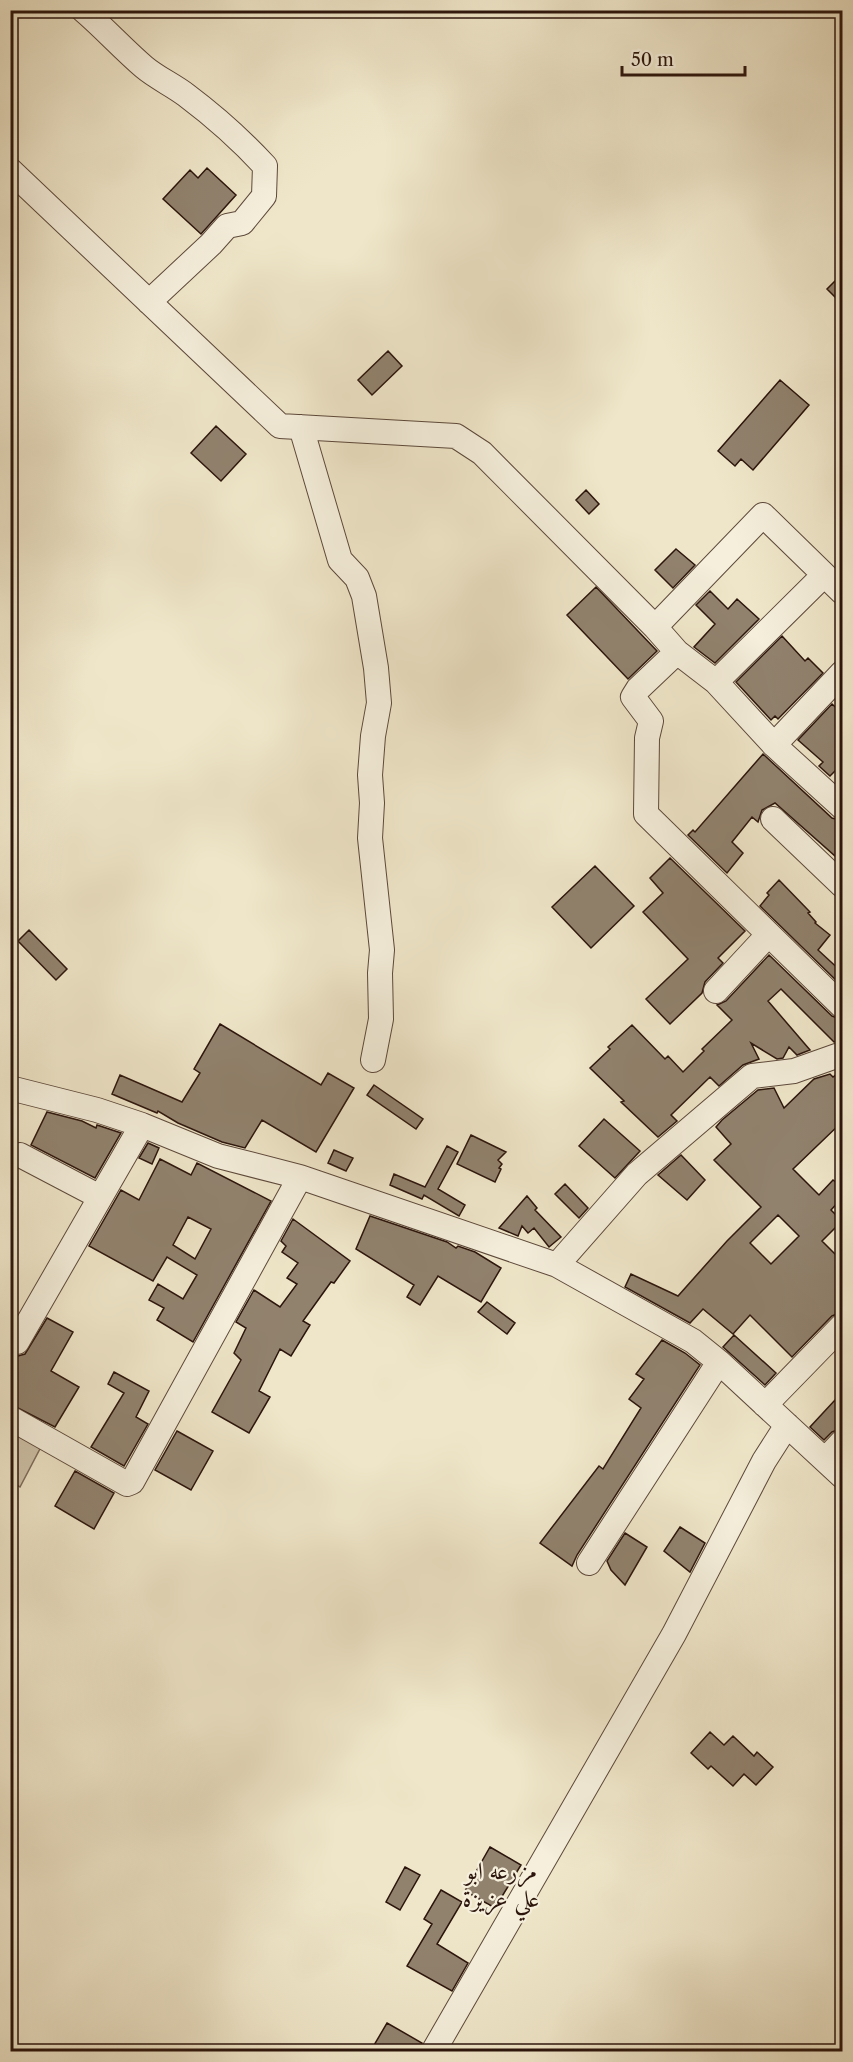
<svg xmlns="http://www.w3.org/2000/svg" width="853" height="2062" font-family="'Libre Caslon Text',Amiri,serif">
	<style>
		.green { fill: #cec2a9; stroke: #7d6c5a; stroke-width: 1.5 }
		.building { fill: #91826e; stroke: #2c150c; stroke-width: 1.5; fill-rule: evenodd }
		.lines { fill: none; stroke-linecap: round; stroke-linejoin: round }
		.minor-casing { stroke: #5d493b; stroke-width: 26 }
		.minor { stroke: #f5efdc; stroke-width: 24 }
		.labels { text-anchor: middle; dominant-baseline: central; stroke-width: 4.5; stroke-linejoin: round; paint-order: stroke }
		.quarter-label { font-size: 24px; fill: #2c150c; stroke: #f5efdc }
	</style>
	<rect width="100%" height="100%" fill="#efe6c9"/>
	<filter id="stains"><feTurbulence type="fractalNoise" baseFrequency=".00333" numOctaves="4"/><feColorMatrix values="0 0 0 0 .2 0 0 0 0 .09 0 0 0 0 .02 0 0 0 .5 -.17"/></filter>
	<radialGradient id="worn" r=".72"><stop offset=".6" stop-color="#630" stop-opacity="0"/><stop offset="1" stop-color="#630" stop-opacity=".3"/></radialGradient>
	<path class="green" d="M10,1425L43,1443L20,1487L11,1482Z"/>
	<path class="building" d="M207,168L236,195L201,234L163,199L190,170L198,178Z
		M843,273V305L827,289Z
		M388,351L402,366L372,395L358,380Z
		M780,380L809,405L753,470L741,459L735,466L718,451Z
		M216,426L246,454L221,481L191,453Z
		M586,490L599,504L589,514L576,500Z
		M676,549L695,565L673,588L655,570Z
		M596,587L657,651L628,679L567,615Z
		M710,591L728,609L737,599L759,619L715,663L694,647L715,624L696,605Z
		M782,636L805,661L808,658L823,673L778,719L775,716L771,720L736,682Z
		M832,704L843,714V763L830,776L819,766L823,762L798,740Z
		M763,754L832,818L843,821V863L775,803L762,810L758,822L752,817L732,842L743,853L727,873L688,835L693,830L695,832Z
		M670,858L745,931L718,958L723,963L705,982L702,993L670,1024L646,999L688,959L643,912L663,893L650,878Z
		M595,866L634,906L591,948L552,907Z
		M779,880L810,912L808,913L816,922L815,923L830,935L818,950L843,973V987L760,906L769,895L767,893Z
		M29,930L67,969L56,980L18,941Z
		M769,955L832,1016L843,1020V1040L834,1042L781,989L768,1001L810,1050L797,1055L789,1047L783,1058L777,1059L751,1043L759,1059L743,1065L719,1086L710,1077L671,1115L677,1121L658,1137L621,1102L624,1101L590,1068L610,1049L608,1047L632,1025L665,1059L668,1056L683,1072L704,1051L702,1049L732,1020L717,1005L726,1001Z
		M220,1024L321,1085L328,1073L354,1088L316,1152L262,1120L245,1148L222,1142L178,1123L158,1111L157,1113L112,1094L120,1075L182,1102L200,1073L194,1069Z
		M843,1069V1121L793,1169L819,1195L833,1180L843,1188V1197L831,1210L842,1221L822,1241L843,1262L842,1312L832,1316L792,1357L750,1315L733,1334L703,1309L690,1323L625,1287L631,1274L678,1296L727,1241L761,1207L714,1160L731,1144L716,1127L722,1120L758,1090L774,1088L784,1108L814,1079L830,1074L833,1077ZM778,1215L799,1236L771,1264L750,1243Z
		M374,1085L423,1119L416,1129L367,1095Z
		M47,1112L82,1121L96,1128L97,1125L121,1133L95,1178L31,1145Z
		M604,1119L640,1151L615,1178L579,1146Z
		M471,1135L506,1152L498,1160L502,1164L499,1168L501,1169L495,1182L457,1164Z
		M148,1143L159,1148L152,1164L139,1158Z
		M447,1146L458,1152L438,1189L465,1205L459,1216L424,1195L422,1199L390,1185L394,1174L425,1187Z
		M334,1150L353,1158L346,1171L328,1163Z
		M681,1155L705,1180L687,1200L658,1175Z
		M160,1159L191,1175L197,1163L271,1201L193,1342L157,1320L164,1308L149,1300L158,1284L183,1299L197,1275L167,1257L153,1281L89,1246L121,1190L139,1200ZM188,1217L211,1229L195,1259L173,1245Z
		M565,1184L588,1208L579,1218L555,1194Z
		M527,1196L537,1208L535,1210L561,1237L549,1247L534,1228L528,1233L522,1226L518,1236L499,1228Z
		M370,1216L447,1242L456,1248L458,1246L475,1252L501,1268L481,1302L438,1276L420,1305L407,1297L414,1285L356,1249Z
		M293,1219L350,1261L334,1283L331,1282L303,1321L310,1325L291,1356L280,1349L259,1391L270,1397L249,1433L212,1412L241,1360L234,1353L246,1328L236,1322L254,1290L280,1307L297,1284L287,1278L298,1263L282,1252L286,1246L281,1241Z
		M487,1302L515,1323L507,1334L478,1312Z
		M47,1318L73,1332L51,1371L79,1387L55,1427L10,1404V1355L18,1356L25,1354Z
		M734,1335L776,1373L765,1385L723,1347Z
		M662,1340L685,1353L700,1365L577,1555L572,1566L540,1543L599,1466L603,1469L641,1408L629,1399L644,1379L636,1374Z
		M114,1372L149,1391L136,1417L148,1424L124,1466L91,1447L124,1393L108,1384Z
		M835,1400L843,1407V1428L832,1432L824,1440L810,1427Z
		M177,1431L213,1451L191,1490L155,1470Z
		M75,1471L114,1493L94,1529L55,1506Z
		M680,1527L705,1543L690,1572L664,1551Z
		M625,1533L647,1547L625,1585L611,1570L607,1561Z
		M710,1732L724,1745L733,1736L754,1756L757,1752L773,1767L756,1785L744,1774L733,1786L711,1766L708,1769L691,1753Z
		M490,1847L521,1865L495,1908L465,1891Z
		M405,1867L420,1875L400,1910L386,1902Z
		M441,1890L462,1902L437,1944L468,1963L452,1991L407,1966L432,1924L424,1919Z
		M387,2023L422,2043L419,2052H370Z"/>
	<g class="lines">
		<defs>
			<path id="minor" d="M83,10C104,28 123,49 144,67C157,78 173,85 186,95C214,116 241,140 265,166L264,196L242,223L227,226L211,244L149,302
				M10,170L280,426L456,436L482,453L655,627L677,652L716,682L774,745L842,807
				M301,427L340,560L357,578L364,596L376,668L379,703L373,736L370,775L372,803L370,838L382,950L380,973L381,1019L373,1060
				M655,627L763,515L842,592
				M677,652L638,689L633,697L651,721L647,738L646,814L842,1006
				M716,682L824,575
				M774,745L842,673
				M773,819L842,885
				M716,991L768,935
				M10,1088L97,1110L142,1125L218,1156L300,1177L557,1265L693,1341L719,1362L842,1476
				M20,1155L100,1197
				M557,1265L637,1174L752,1076L794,1071L842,1054
				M17,1342L142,1125
				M765,1405L842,1326
				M10,1418L127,1484L132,1482L300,1177
				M825,1460L842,1442
				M589,1563L719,1362
				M433,2052L674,1634L764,1461L787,1425"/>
		</defs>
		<use href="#minor" class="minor-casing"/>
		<use href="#minor" class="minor"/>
	</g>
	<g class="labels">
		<g class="quarter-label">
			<text x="501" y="1870">مزرعه ابو<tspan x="501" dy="28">علي عزيزة</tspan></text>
		</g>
	</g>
	<rect width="853" height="2062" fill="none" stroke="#efe6c9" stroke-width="36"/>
	<rect x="12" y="12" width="829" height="2038" fill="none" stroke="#2c150c" stroke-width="3"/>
	<rect x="18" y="18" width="817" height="2026" fill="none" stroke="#2c150c" stroke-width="1.5"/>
	<path d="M622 66v9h123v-9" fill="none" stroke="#2c150c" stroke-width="3"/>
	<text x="631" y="66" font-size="18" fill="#2c150c" stroke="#f5efdc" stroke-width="4.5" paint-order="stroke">50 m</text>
	<rect width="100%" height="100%" filter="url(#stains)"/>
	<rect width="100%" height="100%" fill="url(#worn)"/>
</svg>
